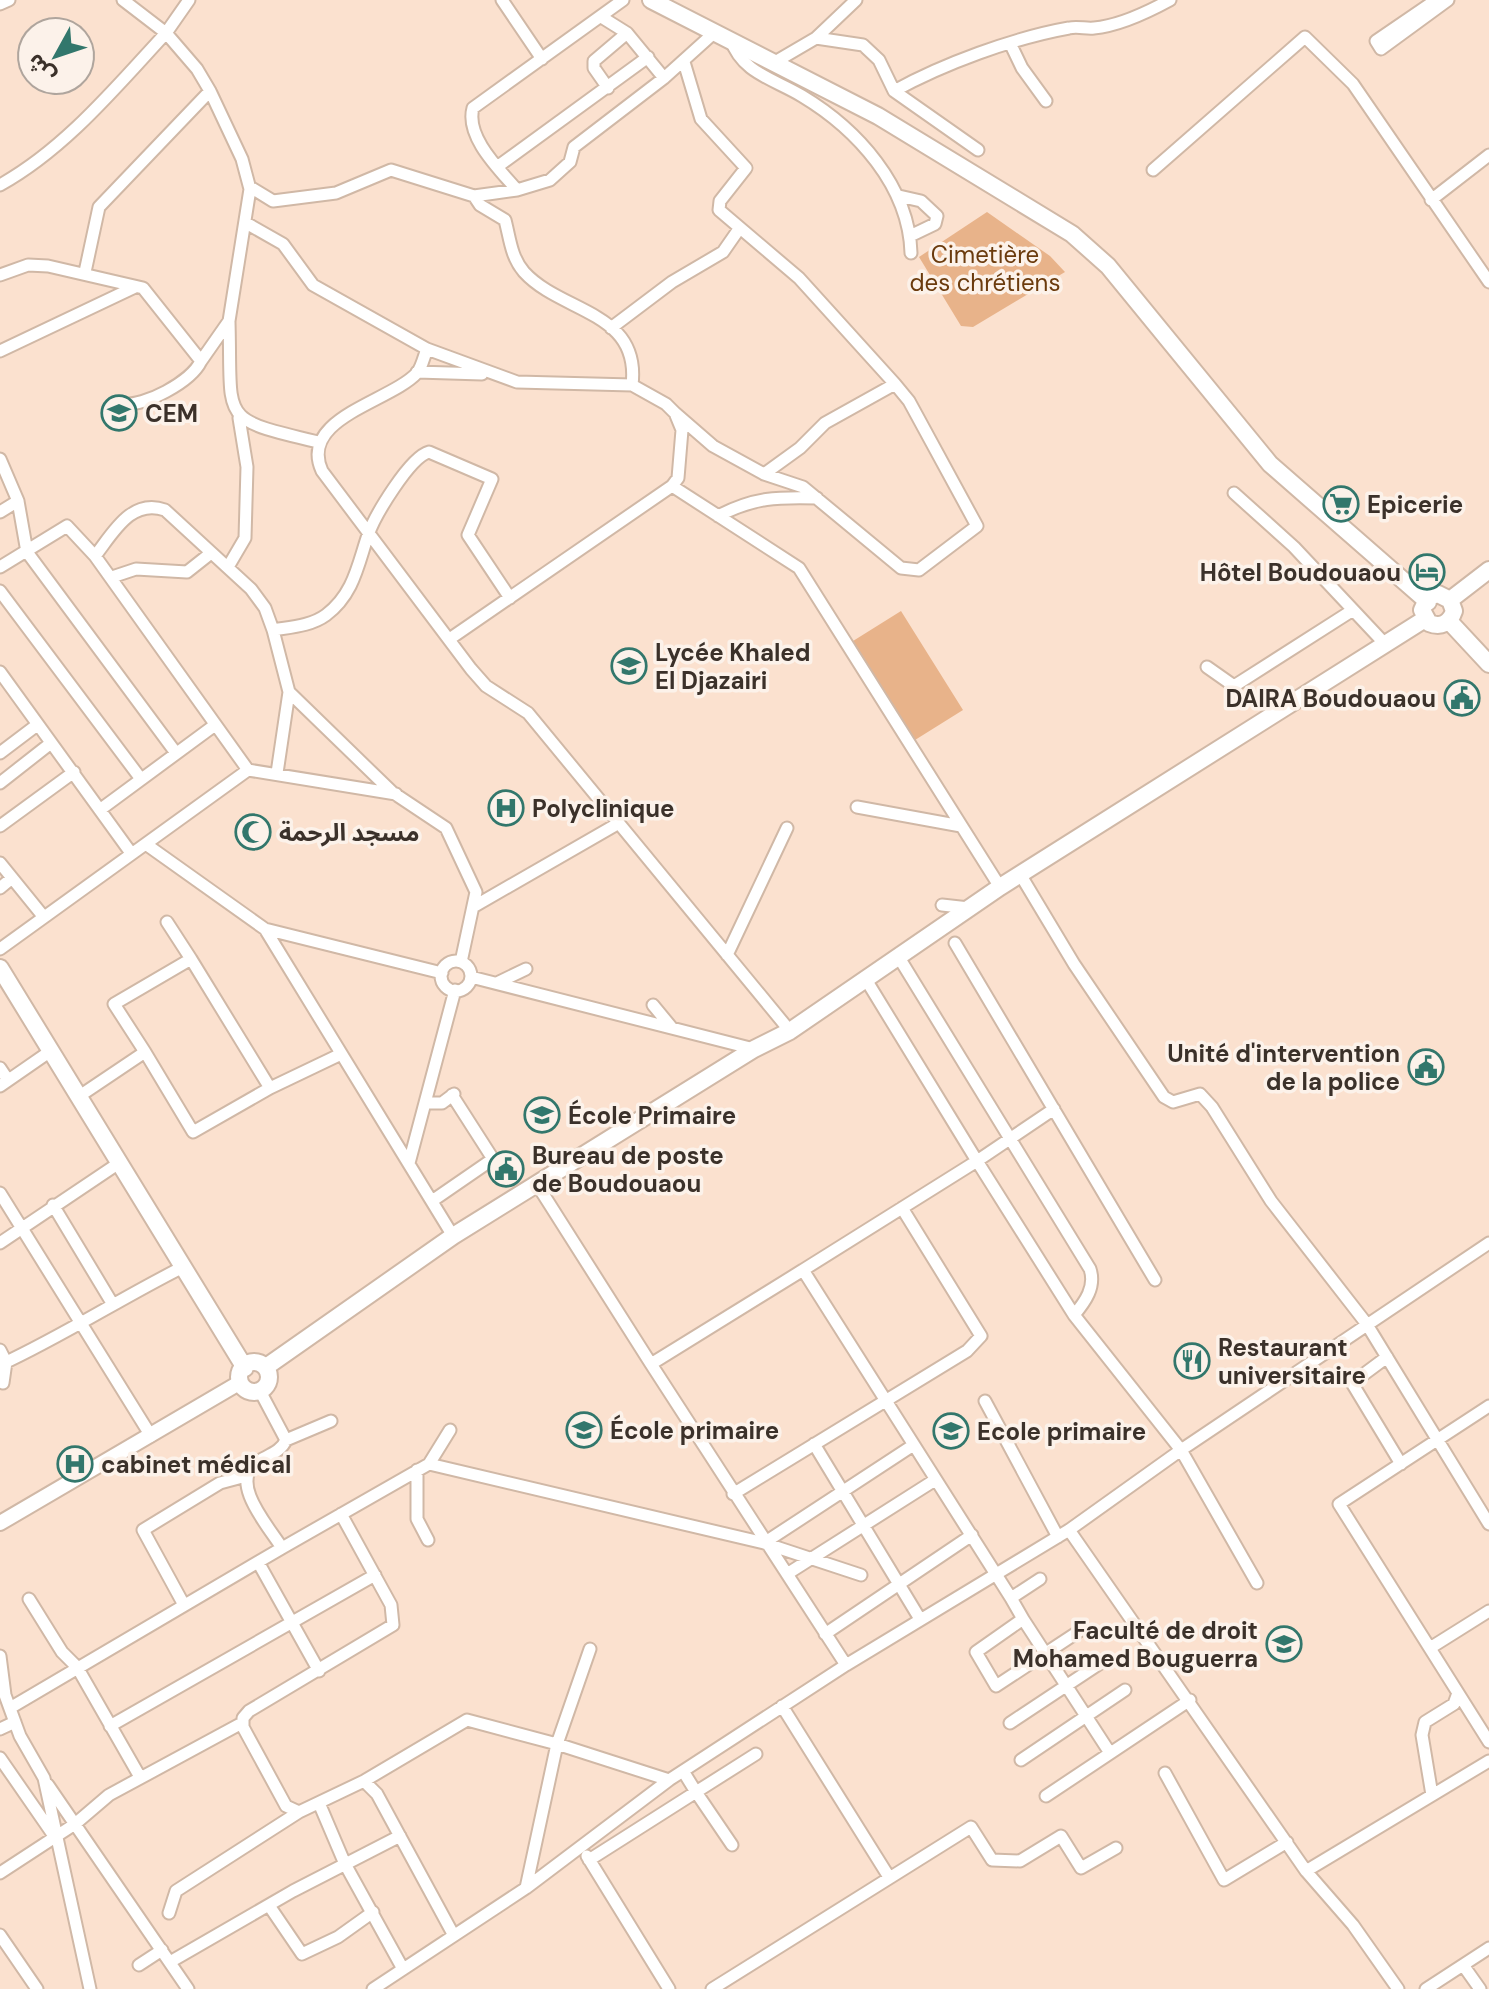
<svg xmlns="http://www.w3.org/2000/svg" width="1489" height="1989" font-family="'DM Sans','Noto Sans Arabic',sans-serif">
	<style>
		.green { fill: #e8b38a }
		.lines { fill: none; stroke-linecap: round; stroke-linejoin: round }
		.minor-casing { stroke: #d0b8a6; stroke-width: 15 }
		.tertiary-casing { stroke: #d0b8a6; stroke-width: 18 }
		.secondary-casing { stroke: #d0b8a6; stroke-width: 20 }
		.minor { stroke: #fff; stroke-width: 11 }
		.tertiary { stroke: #fff; stroke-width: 14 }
		.secondary { stroke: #fff; stroke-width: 16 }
		.labels { text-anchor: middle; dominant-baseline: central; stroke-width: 7; stroke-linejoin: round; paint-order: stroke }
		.park-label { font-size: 24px; fill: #6b3b0d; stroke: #fcf2ea }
		.poi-label { font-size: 24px; font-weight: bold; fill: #3b312a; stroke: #fcf2ea; text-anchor: start }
	</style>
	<rect width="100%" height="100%" fill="#fbe1cf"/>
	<path class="green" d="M987,212L1050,256L1065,272L973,327L961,326L919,257Z
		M901,611L963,710L915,740L853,641Z"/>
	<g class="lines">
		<defs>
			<path id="minor" d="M123,0L166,33L189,0
				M502,0L542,59
				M1436,0L1376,41L1381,49L1448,0
				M0,4L9,0
				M603,18L627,33L664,78
				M816,38L863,45L879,60L894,91L978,150
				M731,40C742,73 774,79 802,96C857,129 909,186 911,253
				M1011,45L1022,68L1046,101
				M775,62L816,38L856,0
				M608,88L594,68V61L627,33
				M894,91C943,64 1013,38 1069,28C1078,26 1086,29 1094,28C1119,26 1148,12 1170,0
				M497,167L648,57
				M1153,170L1305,37L1353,84L1489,282
				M0,185C65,149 116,87 166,33L197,69L210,91L242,159L250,189L229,321L201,361L143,288L48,266L28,265L0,275
				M250,187L273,201L336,193L391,170L474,196L517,190L550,180L570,162L574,147L664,78L715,32
				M517,190C500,170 465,137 473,108L623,0
				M474,196L480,205L505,220C510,239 511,257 524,272C561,313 641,311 632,385
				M899,196L921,201L937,216L935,224L910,236
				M1431,200L1489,155
				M246,223L283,244L313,285L427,349L517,382L632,385L666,404L675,413L682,430L678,478L672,486L451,638
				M85,272L99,207L210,91
				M229,322C232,422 217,418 318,442
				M611,328L672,282L723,252L739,229
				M427,349C424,356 422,367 417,373C390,402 298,418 322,471L471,669L486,686L528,713L790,1031
				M0,351L135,287
				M417,372L482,374
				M122,404C144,407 191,382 201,361
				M675,413L713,446L764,474L803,487L901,568L919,570L977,526L909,401L895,384L799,278L719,210L720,201L746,168L701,119L684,62
				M0,459L18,501L0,512
				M764,474L800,448L825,423L895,384
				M672,486L799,568L1000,887
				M1234,493L1294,547L1386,645
				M18,501L27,552L176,753
				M718,516C755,497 777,497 817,498
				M95,556L248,770
				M0,567L67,526L95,556C113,533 131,498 165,510L251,589L265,608L273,630C291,627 311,626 326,615C354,594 358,564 368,535C375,515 410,457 429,452L492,479L468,535L510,598
				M228,567L245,538L247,467L239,418
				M112,577L136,569L187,572L211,553
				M0,591L141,779
				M273,630L289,692L392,792L446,828L476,892L461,962
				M1207,667L1234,686L1353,610
				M0,672L131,853
				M0,753L37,725
				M277,773L289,692
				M0,783L51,743
				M857,807L961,826
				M101,809L215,725
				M0,826L74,772
				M147,845L265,929L442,973
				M0,863L43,916
				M1020,874L1074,964L1164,1097L1173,1102L1200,1094L1212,1107L1271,1201L1366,1323L1489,1524
				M0,888L12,878
				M942,905L969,908
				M473,907L619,823
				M167,922L191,959
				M265,929L453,1236
				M955,943L1155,1280
				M0,949L248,770L396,794
				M727,955L787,828
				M898,956L1090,1269C1096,1287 1085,1302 1074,1315
				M441 976a15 15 0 1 1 30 0a15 15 0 1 1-30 0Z
				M471,977L754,1049
				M865,978L977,1161L803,1270L1011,1598
				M497,983L526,969
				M653,1005L672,1028
				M145,1052L114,1004L191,959L270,1088
				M0,1068L8,1080
				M0,1086L52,1050
				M81,1095L145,1052L193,1132L270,1088L339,1055
				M425,1103H442L454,1094
				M1054,1109L977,1161L1074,1315L1181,1450L1257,1583
				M409,1163L455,990
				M538,1186L651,1364L803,1270
				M0,1193L151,1436
				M432,1201L493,1159L452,1095
				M53,1205L112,1303
				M0,1243L119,1163
				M0,1350L6,1362L3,1383
				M1387,1357L1352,1383L1401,1464
				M651,1364L846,1665
				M0,1365C63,1336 121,1298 183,1267
				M260,1391L286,1440C281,1452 268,1455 257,1462C228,1482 269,1527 282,1548L258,1562L319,1671
				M985,1401L1058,1537
				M1489,1406L1339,1504L1489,1742
				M286,1440L331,1421
				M814,1444L920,1619
				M429,1464L764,1543L861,1575
				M417,1470V1519L428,1540
				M733,1494L967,1351L981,1336L902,1208
				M341,1514L391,1605L393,1625L249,1711L243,1718V1727L286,1806L299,1812L364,1781L467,1720L557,1744L526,1888
				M1069,1530L1306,1871L1489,1761
				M764,1543L912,1446
				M282,1548L429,1464L450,1430
				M787,1574L935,1480
				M1040,1579L1011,1598L1023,1619L976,1652L996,1686L1084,1628
				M29,1599L62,1652L77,1667L140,1777
				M184,1605L143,1530L220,1483L246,1476
				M1023,1619L1110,1753
				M825,1634L972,1535
				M1430,1648L1489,1611
				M590,1649L557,1744L669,1780
				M0,1656L5,1695L20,1736L44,1778L90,1989
				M782,1706L889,1877
				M10,1708L258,1562
				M1010,1723L1105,1660
				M110,1726L375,1575
				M0,1729L15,1722
				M0,1758L52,1833
				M1021,1760L1125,1690
				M683,1771L696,1792L756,1754
				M1165,1773L1224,1880L1287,1842
				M364,1781L377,1794L453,1934
				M48,1785L188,1989
				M1432,1795L1422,1735L1425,1722L1454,1704L1458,1693
				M1046,1796L1190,1700
				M319,1803L345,1864L403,1969
				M587,1856L669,1989
				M589,1860L696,1792L732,1845
				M1306,1871L1353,1925L1398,1989
				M0,1873L75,1824L109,1795L242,1723
				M270,1907L302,1954L338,1937L373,1912
				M169,1913L176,1891L299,1812
				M0,1935L37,1989
				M170,1962L293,1891L400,1836
				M139,1965L162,1950
				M1463,1965L1480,1989
				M373,1989L526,1888L669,1780L846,1665L1069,1530L1181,1450L1489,1243
				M712,1989L971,1827L992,1860L1020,1861L1061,1836L1081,1868L1116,1848
				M1426,1989L1489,1948"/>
			<path id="tertiary" d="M0,1523L239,1383"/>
			<path id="secondary" d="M651,0L878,116L1072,234L1108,266L1270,464L1428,602
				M1438,594L1450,600L1454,611C1450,623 1441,628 1429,623L1422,610L1428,597Z
				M1450,600L1489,570
				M1449,621L1489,664
				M0,968L245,1368
				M239 1377a15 15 0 1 1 30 0a15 15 0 1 1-30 0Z
				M266,1367L453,1236L754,1049L790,1031L1000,887L1425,619"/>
		</defs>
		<use href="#minor" class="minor-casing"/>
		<use href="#tertiary" class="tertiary-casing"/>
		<use href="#secondary" class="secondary-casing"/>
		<use href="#minor" class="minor"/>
		<use href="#tertiary" class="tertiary"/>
		<use href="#secondary" class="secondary"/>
	</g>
	<defs>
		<symbol id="school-ring" viewBox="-11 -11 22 22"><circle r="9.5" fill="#fcf2ea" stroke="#32776c" stroke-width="1.5"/><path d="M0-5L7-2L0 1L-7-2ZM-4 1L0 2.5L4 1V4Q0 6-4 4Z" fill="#32776c"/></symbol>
		<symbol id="supermarket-ring" viewBox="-11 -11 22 22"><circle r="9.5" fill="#fcf2ea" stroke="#32776c" stroke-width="1.5"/><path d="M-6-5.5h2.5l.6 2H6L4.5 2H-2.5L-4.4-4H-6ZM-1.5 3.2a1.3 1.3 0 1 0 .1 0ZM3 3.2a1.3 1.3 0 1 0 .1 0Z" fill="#32776c"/></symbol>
		<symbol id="hotel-ring" viewBox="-11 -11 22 22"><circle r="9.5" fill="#fcf2ea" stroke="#32776c" stroke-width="1.5"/><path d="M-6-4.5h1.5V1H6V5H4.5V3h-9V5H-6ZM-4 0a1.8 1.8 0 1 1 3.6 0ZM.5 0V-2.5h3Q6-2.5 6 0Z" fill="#32776c"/></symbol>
		<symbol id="civic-ring" viewBox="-11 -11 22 22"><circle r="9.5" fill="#fcf2ea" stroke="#32776c" stroke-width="1.5"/><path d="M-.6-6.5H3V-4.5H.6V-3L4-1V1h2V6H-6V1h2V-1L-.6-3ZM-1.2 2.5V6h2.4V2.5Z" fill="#32776c"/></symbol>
		<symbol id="hospital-ring" viewBox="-11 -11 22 22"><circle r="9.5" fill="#fcf2ea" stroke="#32776c" stroke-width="1.5"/><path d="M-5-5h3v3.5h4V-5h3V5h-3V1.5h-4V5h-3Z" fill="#32776c"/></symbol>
		<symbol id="mosque-ring" viewBox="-11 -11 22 22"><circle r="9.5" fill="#fcf2ea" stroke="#32776c" stroke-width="1.5"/><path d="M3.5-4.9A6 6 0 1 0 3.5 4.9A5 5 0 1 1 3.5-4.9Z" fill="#32776c"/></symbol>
		<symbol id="restaurant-ring" viewBox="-11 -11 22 22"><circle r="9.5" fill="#fcf2ea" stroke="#32776c" stroke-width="1.5"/><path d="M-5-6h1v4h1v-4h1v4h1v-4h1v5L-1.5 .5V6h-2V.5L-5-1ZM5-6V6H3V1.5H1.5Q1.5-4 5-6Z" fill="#32776c"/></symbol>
		<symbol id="university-ring" viewBox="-11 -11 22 22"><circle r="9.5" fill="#fcf2ea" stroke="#32776c" stroke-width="1.5"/><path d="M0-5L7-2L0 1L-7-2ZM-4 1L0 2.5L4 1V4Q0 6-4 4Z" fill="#32776c"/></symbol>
	</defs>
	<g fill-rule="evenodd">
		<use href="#school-ring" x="99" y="393" width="40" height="40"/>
		<use href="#supermarket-ring" x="1321" y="484" width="40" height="40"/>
		<use href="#hotel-ring" x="1407" y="552" width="40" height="40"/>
		<use href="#school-ring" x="609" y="646" width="40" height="40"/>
		<use href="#civic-ring" x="1442" y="678" width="40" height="40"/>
		<use href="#hospital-ring" x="486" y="788" width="40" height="40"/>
		<use href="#mosque-ring" x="233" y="812" width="40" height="40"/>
		<use href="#civic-ring" x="1406" y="1047" width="40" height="40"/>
		<use href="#school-ring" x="522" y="1095" width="40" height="40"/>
		<use href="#civic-ring" x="486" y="1149" width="40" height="40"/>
		<use href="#restaurant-ring" x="1172" y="1341" width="40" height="40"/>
		<use href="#school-ring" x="564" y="1410" width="40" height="40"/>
		<use href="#school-ring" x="931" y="1411" width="40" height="40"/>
		<use href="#hospital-ring" x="55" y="1444" width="40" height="40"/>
		<use href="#university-ring" x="1264" y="1624" width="40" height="40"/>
	</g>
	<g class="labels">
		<g class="park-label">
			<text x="985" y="254">Cimetière<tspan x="985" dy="28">des chrétiens</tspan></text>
		</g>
		<g class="poi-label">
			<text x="145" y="413">CEM</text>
			<text x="1367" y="504">Epicerie</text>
			<text x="1401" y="572" text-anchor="end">Hôtel Boudouaou</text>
			<text x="655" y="652">Lycée Khaled<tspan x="655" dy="28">El Djazairi</tspan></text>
			<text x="1436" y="698" text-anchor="end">DAIRA Boudouaou</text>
			<text x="532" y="808">Polyclinique</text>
			<text x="279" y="832">مسجد الرحمة</text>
			<text x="1400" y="1053" text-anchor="end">Unité d'intervention<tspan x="1400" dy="28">de la police</tspan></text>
			<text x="568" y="1115">École Primaire</text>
			<text x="532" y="1155">Bureau de poste<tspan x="532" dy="28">de Boudouaou</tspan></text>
			<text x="1218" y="1347">Restaurant<tspan x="1218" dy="28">universitaire</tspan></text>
			<text x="610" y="1430">École primaire</text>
			<text x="977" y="1431">Ecole primaire</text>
			<text x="101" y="1464">cabinet médical</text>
			<text x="1258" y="1630" text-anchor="end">Faculté de droit<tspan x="1258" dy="28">Mohamed Bouguerra</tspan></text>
		</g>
	</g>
	<g transform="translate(56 56) rotate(230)"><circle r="38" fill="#fcf2ea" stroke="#afa59d" stroke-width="2"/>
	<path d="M0-6L14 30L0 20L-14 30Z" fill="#32776c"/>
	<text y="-12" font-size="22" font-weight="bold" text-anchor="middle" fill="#3b312a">ش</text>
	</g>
</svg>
